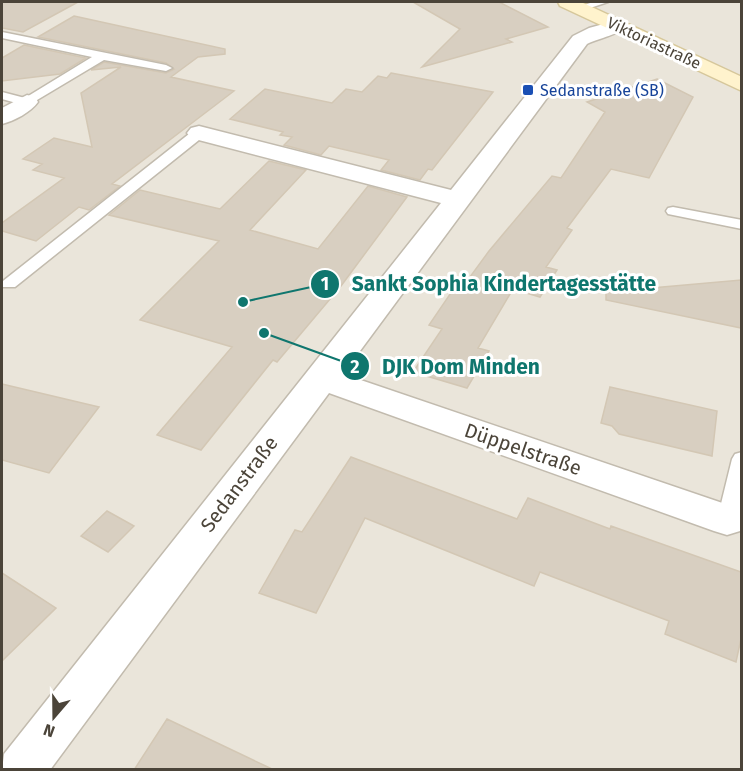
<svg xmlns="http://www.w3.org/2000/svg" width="743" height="771" font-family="'Fira Sans',sans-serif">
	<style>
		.residential { fill: #eae5da }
		.building { fill: #d8cfc1; stroke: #d3c7b4; stroke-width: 1.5 }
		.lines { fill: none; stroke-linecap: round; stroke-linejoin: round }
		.lane-casing { stroke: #c2bbae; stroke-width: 3 }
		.street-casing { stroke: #c2bbae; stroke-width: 3 }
		.secondary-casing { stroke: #d6c79b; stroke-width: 3 }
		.lane { fill: #fff; fill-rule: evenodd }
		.street { fill: #fff; fill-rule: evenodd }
		.secondary { fill: #fff3cd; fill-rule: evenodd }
		.transit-dot { fill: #1a4fb4; stroke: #fff; stroke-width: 2 }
		.labels { text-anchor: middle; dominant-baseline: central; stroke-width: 6; stroke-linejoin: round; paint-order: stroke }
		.far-street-label { font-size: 16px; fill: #4b4439; stroke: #fff }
		.far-transit-label { font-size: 16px; fill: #164399; stroke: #fff; text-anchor: start }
		.street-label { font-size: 20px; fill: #4b4439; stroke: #fff }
		.leader { fill: none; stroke: #0f766e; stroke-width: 2 }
		.callout-dot { fill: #0f766e; stroke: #fff; stroke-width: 2 }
		.mark-label { font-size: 18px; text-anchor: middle; font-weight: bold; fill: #fff }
		.callout-label { font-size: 21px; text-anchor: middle; font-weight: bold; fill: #0f766e; stroke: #fff; stroke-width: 6; stroke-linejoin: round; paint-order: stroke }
	</style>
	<rect width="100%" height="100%" fill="#f6f3ec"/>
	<path class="residential" d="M2,2H741V769H2Z"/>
	<path class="building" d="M2,2H78L23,32L2,28Z
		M413,2H499L548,27L506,39L512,42L422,67L460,29Z
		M74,16L225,49V54L198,57L171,77L234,91L112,184L120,186L89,210L79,207L36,241L2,231V223L64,178L33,170L42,164L23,159L54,138L92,147L81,93L121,67L91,70L104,62L166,73L174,69L166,63L38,37Z
		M24,45L86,58L60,74L2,81V58Z
		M391,73L493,92L432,170L428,169L420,180L381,170L389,160L329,146L321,155L284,145L292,137L280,135L283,132L230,119L265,89L332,103L346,89L362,92L378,76L387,78Z
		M657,79L693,97L649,178L611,169L567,228L572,230L546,267L557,270L540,297L513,289L478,348L489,351L467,388L413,372L442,329L429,325L463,275L470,277L489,251L552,176L561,178L605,112L587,102Z
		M269,161L306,170L250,230L318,249L368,186L407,197L341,286L277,362L273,360L201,450L157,435L232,347L140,320L219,241L109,215L140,190L220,209Z
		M741,280V328L606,300V292Z
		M2,384L99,407L49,473L2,460Z
		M610,387L717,411L712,456L619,434L612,426L601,423Z
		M351,457L517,519L528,498L610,529L611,526L741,572V639L736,662L665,634L669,621L540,572L534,586L365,518L316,613L259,593L295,530L302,532Z
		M107,511L134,526L108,552L81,536Z
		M2,573L56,608L2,661Z
		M167,719L274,770H134Z"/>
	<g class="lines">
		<defs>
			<path id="lane" d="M593,2H608L581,11L576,8Z
				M2,32L166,65L172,68L166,71L104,60L27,106L2,99V92L25,98L92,57L2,38Z
				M199,129L204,130L205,133L204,136L15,287H3L2,283L3,281L194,130Z
				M673,207L742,220V229L668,214L666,211L668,208Z
				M742,452V503L734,526L727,528L720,526L717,520L732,459L735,454Z"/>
			<path id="street" d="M618,20L625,22L628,26C623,33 597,39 587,44L343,374L740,509V531L727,535L714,531L329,393L50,770H2L4,754L441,203L191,138L187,133L191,128L199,126L451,190L573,36L589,28Z
				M27,95L35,97L38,102C31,112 14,121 2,124V108Z"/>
			<path id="secondary" d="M558,2H581L742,77V91L560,6Z"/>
		</defs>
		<use href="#lane" class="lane-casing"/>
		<use href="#street" class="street-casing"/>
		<use href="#secondary" class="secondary-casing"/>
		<use href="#lane" class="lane"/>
		<use href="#street" class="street"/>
		<use href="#secondary" class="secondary"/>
	</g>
	<rect class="transit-dot" x="522" y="84" width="12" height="12" rx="3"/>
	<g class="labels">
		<g class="far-street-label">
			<text transform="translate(654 43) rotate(25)">Viktoriastraße</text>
		</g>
		<g class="far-transit-label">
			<text x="540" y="90">Sedanstraße (SB)</text>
		</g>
		<g class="street-label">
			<text transform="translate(523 449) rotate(19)">Düppelstraße</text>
			<text transform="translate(239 484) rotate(-53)">Sedanstraße</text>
		</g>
	</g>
	<path class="leader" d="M243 302L325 284M264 333L355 366"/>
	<g class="callout-dot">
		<circle cx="243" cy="302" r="6"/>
		<circle cx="264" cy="333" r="6"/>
		<circle cx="325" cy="284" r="15"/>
		<circle cx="355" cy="366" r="15"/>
	</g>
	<g class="mark-label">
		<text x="325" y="290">1</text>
		<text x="355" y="373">2</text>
	</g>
	<g class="callout-label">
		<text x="504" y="291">Sankt Sophia Kindertagesstätte</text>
		<text x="461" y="374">DJK Dom Minden</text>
	</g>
	<rect width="743" height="771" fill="none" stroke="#4b4439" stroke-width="6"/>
	<g transform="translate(54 717) rotate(200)" stroke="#ffffff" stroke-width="4.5" paint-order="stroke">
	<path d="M0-4.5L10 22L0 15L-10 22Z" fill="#4b4439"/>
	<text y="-9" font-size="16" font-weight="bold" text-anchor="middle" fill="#4b4439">N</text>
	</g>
</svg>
